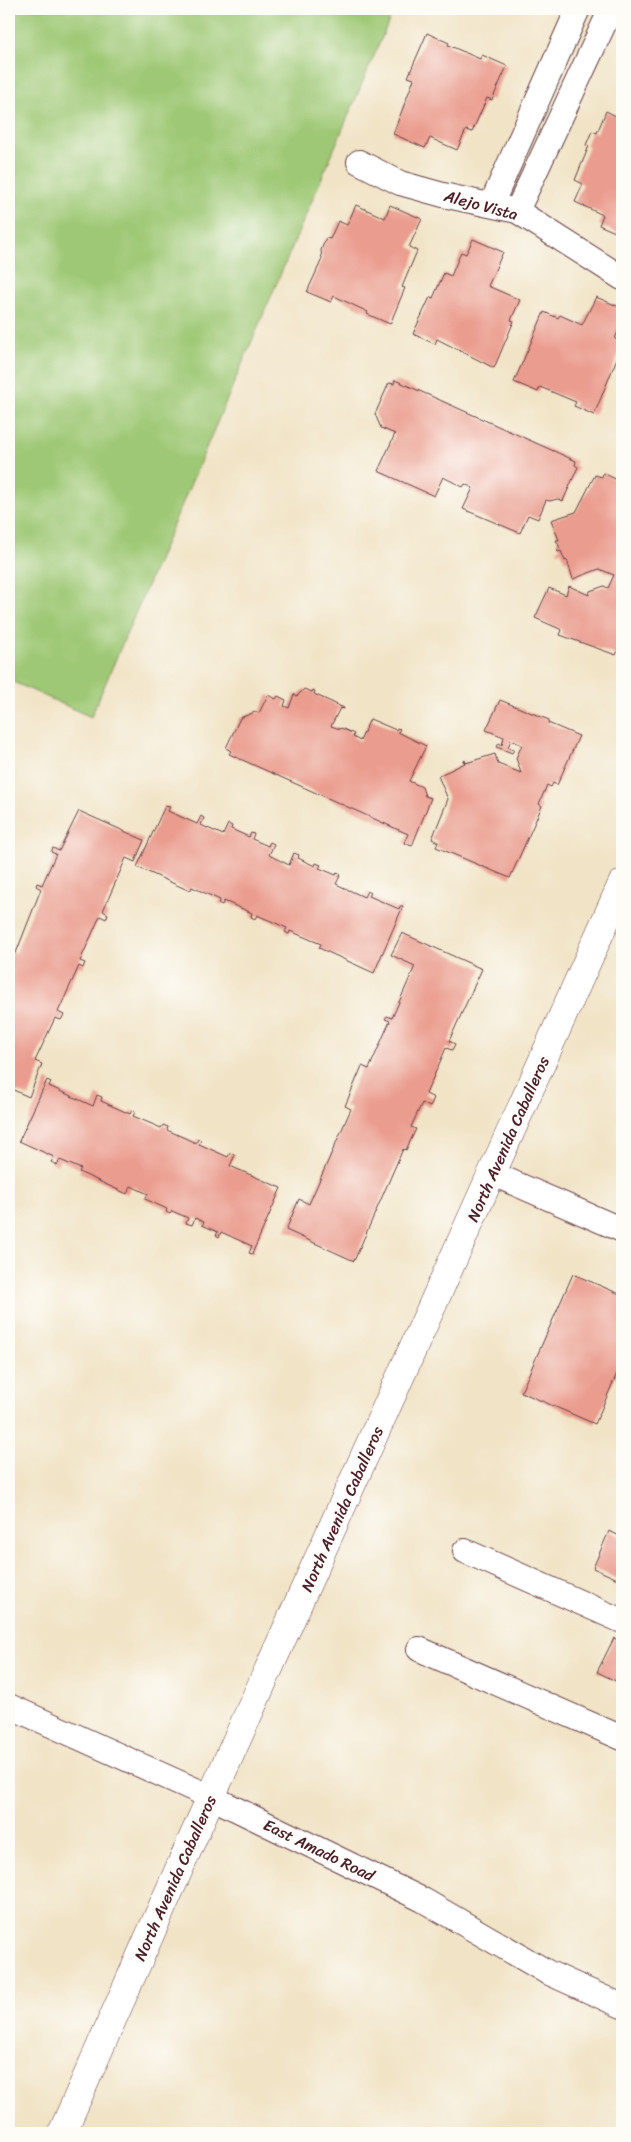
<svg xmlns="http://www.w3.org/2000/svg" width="631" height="2142" font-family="Sriracha,sans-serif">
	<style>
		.green { fill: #9ec874; stroke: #747450 }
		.building { fill: #ea9c8e }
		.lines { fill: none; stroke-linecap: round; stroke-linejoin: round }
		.minor-casing { stroke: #633c42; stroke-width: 26 }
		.tertiary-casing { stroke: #633c42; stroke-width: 29 }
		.minor { stroke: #fff; stroke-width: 24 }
		.tertiary { stroke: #fff; stroke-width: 28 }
		.labels { text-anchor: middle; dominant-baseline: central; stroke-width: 4; stroke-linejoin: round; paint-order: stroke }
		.street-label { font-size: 16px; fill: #4a1f2b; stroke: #fdfcf7 }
	</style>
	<rect width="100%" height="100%" fill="#fdfcf7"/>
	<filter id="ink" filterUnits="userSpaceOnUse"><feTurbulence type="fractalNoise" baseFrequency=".02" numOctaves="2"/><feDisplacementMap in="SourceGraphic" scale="10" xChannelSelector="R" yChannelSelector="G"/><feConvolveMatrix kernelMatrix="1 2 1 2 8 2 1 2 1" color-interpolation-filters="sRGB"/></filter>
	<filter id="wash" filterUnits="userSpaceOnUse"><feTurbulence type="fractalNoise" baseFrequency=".0096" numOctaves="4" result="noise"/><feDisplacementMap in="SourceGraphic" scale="20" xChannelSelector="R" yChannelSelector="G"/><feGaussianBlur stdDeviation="1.12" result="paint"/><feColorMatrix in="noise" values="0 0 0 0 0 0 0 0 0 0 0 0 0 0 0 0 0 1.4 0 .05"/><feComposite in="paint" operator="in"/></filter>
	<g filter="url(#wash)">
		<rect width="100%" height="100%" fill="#f1e3c6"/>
		<path class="green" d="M9,9H394L91,717L9,680Z"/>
		<g id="blocks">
			<path class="building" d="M427,33L449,43L448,45L480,59L482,55L507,66L492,100L487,98L472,132L466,130L457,150L430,138L425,148L393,134L414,79L408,77Z
				M606,111L622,119V235L599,225L603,215L575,202L583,184L575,180L589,146L586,145L592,131L597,133Z
				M356,205L385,218L390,205L422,219L409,247L417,251L402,287L405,288L390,324L367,314L368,312L334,296L331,302L307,292L322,259L321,250L326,238L330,239L338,221L347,225Z
				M473,239L503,252L488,286L520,300L511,320L514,321L494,368L437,339L435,344L413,334L430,297L433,298L444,273L451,276L461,252L466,254Z
				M596,297L622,308V321L615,339L622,343V346L594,415L574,406L576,402L540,387L538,392L514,382L544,312L558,318L560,315L582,325Z
				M395,380L576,461L575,465L578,467L563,501L557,499L550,501L546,500L538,519L528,515L520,533L463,509L473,488L465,484L463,487L443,477L434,496L378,471L395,434L381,428L375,414L389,383L394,384Z
				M603,473L622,482V640L616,655L560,635L562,630L535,618L549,588L566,595L569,586L589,595L590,591L604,586L608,588L614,575L599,569L573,579L567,560L565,561L561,551L558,552L557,550L560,548L556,540H559L551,520L576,512L595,475L602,477Z
				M304,689L312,692L313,690L315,691L314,694L344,708V709L340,708L331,726L340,729L341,728L354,734L353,737L360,741L370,719L396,730L397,728L400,729L398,732L426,746L409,781L422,787L425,796L431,798L412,846L404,843L408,834L229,754L231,751L226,748L240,718L255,712L259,713L268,695L276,699L278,696L286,700L284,706L289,708L294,694L297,696Z
				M500,700L549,720L548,723L579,736L557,785L553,783L551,787L547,785L539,804L542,806L510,878L436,847L438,842L432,839L448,799L438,776L465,763L463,761L465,760L466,763L495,754L498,764L521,773L516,758L522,745L511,740L508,747L514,750L512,753L497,747L499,743L502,745L504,737L486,730Z
				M165,806L170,807L168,811L197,824L201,816L204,818L201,825L223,835L228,824L232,826L231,829L249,837L251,833L254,834L252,839L268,846L270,842L274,844L269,855L289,865L294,853L299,855L298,858L315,866L316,863L321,865L319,868L336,875L337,872L341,874L336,884L364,897L367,891L371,893L369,896L399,909L400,906H403L374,973L319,948L321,944L290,931L289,934L285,932L287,928L257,915L255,919L251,917L252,913L224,901L222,905L218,903L220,900L192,887L190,891L137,867Z
				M79,811L144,840L135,862L126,858L103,911L108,914L106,919L100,916L80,961L85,963L83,968L79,966L58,1012L64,1015L61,1020L55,1018L35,1061L42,1064L29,1097L9,1088V961L11,957L9,956V949L16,953L41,889L36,886L37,883L42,885L56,854L51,852L53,848L59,851Z
				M402,933L482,969L449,1041L455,1044L452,1050L446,1048L426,1094L434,1098L430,1107L422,1103L411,1127L416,1129L406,1150L403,1149L354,1261L286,1230L299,1199L309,1204L351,1109L345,1106L362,1066L369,1069L390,1021L385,1019L387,1016L392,1018L415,966L391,955Z
				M47,1080L51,1082L49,1086L93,1106L97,1095L102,1097L101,1101L130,1114L132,1110L135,1112L133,1116L161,1128L163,1125L168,1127L167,1130L196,1143L198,1139L201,1140L199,1144L228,1157L230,1153L235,1155L230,1166L281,1188L252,1254L249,1253L252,1246L221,1232L219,1237L216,1235L218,1232L202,1225L204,1222L195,1218L192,1225L186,1223L188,1218L172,1211L170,1214L166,1212L167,1209L145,1199L148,1194L131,1186L127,1194L79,1172L81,1169L60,1160L57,1165L51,1162L54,1157L19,1141Z
				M573,1274L622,1295V1362L595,1424L521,1392Z
				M609,1531L622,1537V1581L593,1568Z
				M614,1638L622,1642V1684L597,1672Z"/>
		</g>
	</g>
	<g filter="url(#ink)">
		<use href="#blocks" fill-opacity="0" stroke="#633c42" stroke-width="1"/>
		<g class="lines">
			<defs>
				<path id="minor" d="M359,162L400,183L443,195L517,211L622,278
					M491,205L578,9
					M517,211L611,9
					M493,1174L622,1230
					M465,1551L622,1621
					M419,1649L622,1738
					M9,1706L211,1797L423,1900L547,1972L622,2006"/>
				<path id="tertiary" d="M616,9L622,11
					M62,2133L211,1797L622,884"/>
			</defs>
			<use href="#minor" class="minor-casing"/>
			<use href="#tertiary" class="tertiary-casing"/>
			<use href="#minor" class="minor"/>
			<use href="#tertiary" class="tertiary"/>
		</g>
	</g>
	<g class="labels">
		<g class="street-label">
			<text transform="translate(481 205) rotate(15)">Alejo Vista</text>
			<text transform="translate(508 1139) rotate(-66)">North Avenida Caballeros</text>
			<text transform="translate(342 1509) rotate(-66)">North Avenida Caballeros</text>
			<text transform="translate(319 1850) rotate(26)">East Amado Road</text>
			<text transform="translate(175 1878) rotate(-66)">North Avenida Caballeros</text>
		</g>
	</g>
	<rect width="631" height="2142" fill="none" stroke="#fdfcf7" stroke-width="30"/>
</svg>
